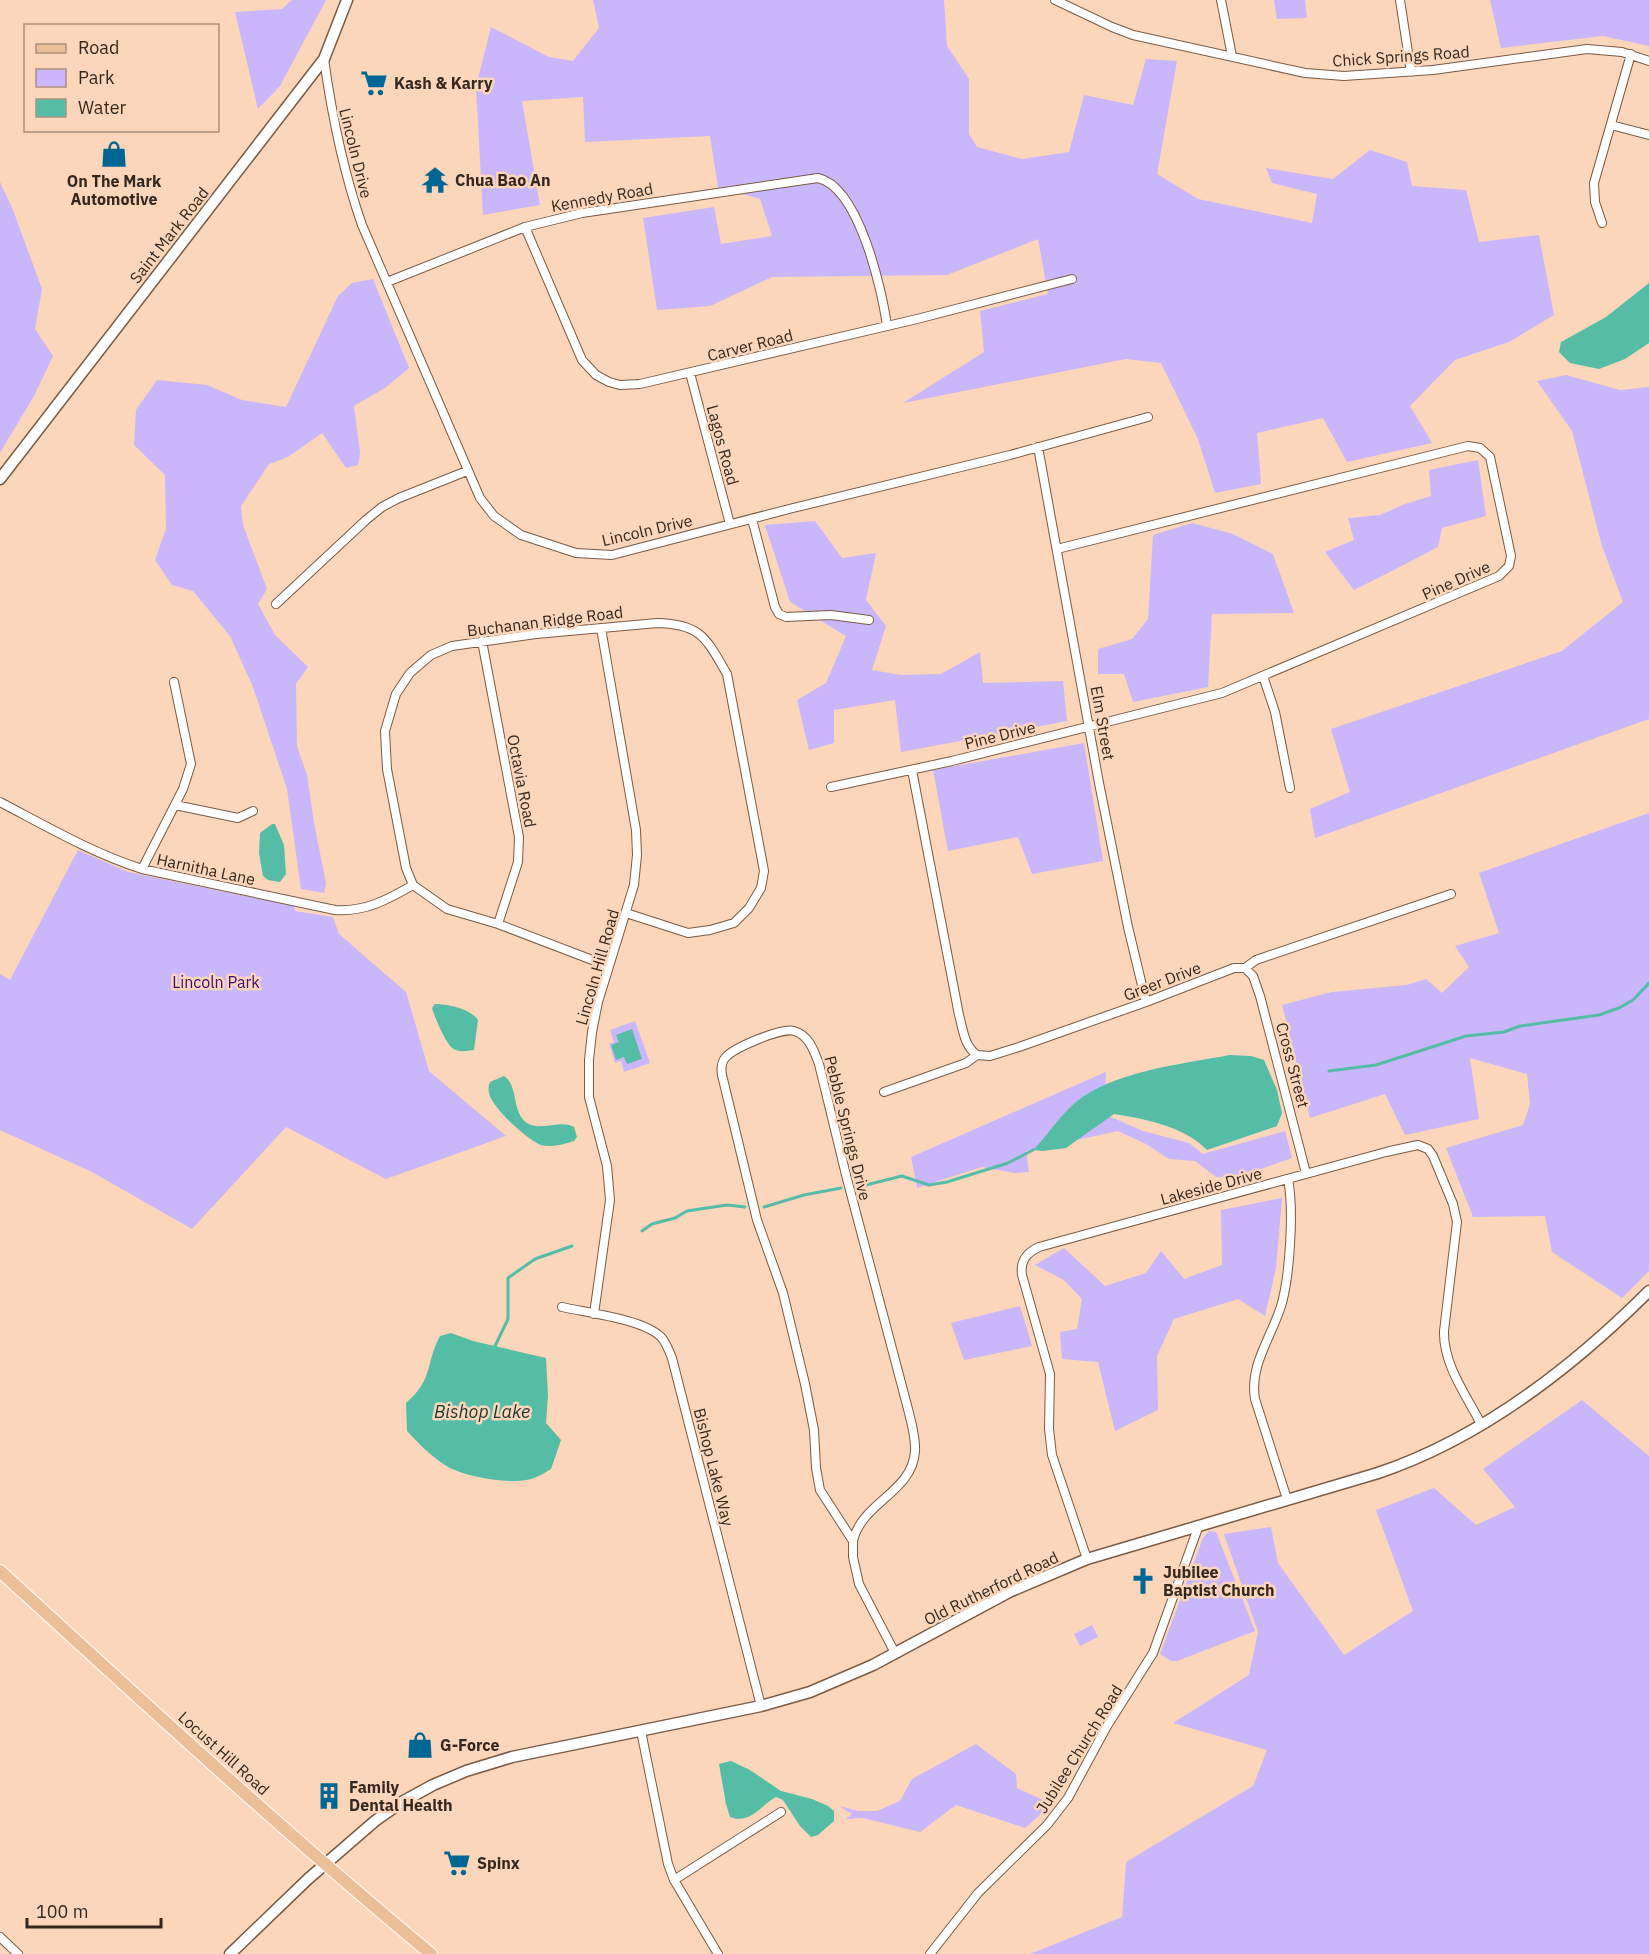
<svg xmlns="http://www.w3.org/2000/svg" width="1649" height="1954" font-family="'IBM Plex Sans',sans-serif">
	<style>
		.green { fill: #cab6fb }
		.water { fill: #55bca6 }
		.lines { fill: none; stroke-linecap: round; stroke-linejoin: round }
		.stream { stroke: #55bca6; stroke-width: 3 }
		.street-casing { stroke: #7a5a43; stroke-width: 10 }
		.secondary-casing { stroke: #7a5a43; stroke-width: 13 }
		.primary-casing { stroke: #fff; stroke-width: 14 }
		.street { stroke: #fff; stroke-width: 8 }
		.secondary { stroke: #fff; stroke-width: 10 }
		.primary { stroke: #ecbf9b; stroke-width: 12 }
		.labels { text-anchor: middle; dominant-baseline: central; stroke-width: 5; stroke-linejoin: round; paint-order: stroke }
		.street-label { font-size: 16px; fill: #35271d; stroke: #fbd6bb }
		.poi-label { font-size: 16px; font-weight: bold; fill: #35271d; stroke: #fbd6bb; text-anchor: start }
		.park-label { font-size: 16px; fill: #3f0b76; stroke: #fbd6bb }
		.water-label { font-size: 18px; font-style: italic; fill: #17362f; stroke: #fbd6bb }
	</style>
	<rect width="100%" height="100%" fill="#fbd6bb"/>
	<path class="green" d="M292,0H326L280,86L258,109L235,12L282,9Z
		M593,0H944L947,46L969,79V134L977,147L1022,159L1069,152L1084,95L1133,105L1146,59L1177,61L1157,174L1198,199L1312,223L1317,194L1272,183L1266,168L1333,179L1370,150L1407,162L1412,186L1466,190L1479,242L1539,235L1554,315L1509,342L1455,360L1410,406L1432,443L1347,462L1323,418L1257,433L1261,484L1215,493L1198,439L1161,363L1126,359L903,403L984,352L980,311L1048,294L1038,239L947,275L772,277L710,306L657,310L643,218L714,207L721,244L772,236L760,199L718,187L710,136L585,142L583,97L522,101L540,205L483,215L476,87L491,27L549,57L573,61L599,28Z
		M1274,0H1305L1307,18L1277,19Z
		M1490,0H1649V46L1603,36L1501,48Z
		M0,182L13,210L42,289L35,329L53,356L34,396L0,453Z
		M373,279L409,368L385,388L354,406L360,453L358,465L346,468L322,433L288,457L269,464L241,506L243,525L267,589L258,604L275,635L308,667L296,684L297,746L307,775L314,823L326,883L324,893L301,889L287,789L253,687L230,636L193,591L172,585L155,560L166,529L165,475L134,445L136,410L157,380L207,385L242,400L286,407L338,296L352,283Z
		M1566,375L1620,390L1649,387V719L1315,838L1310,809L1350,792L1331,729L1562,651L1623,602L1602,546L1572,431L1537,381Z
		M1478,460L1486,516L1442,528L1438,547L1390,572L1354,590L1325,552L1354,540L1348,518L1380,515L1405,504L1431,496L1429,470Z
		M815,521L842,558L876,553L866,600L886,626L872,670L901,675L941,674L980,652L983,683L1063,681L1067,721L901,752L895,700L834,710V743L809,750L797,700L826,683L846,636L790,602L765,525Z
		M1192,523L1233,534L1273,554L1294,613L1212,614L1208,687L1133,702L1124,674H1098V649L1132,639L1148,619L1153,535Z
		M1084,743L1103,861L1032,874L1018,837L948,851L933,770Z
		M1649,813V1271L1622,1298L1552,1252L1545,1216L1473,1217L1446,1148L1523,1125L1530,1104L1527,1074L1470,1058L1479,1119L1405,1135L1385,1094L1310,1118L1282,1005L1332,992L1407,985L1426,979L1442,993L1469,967L1455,946L1499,933L1479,873Z
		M78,850L128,872L294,906L295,911L333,917L339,934L406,992L429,1071L506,1136L386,1179L286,1127L192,1229L92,1172L0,1130V974L10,980Z
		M635,1021L650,1063L624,1072L621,1061L615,1063L609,1044L614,1042L610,1030Z
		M1106,1072L1104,1114L1143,1131L1189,1143L1203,1154L1285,1131L1292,1158L1241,1176L1216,1177L1195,1161L1169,1159L1146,1144L1118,1131L1026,1151L1029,1172L1015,1173L982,1167L917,1188L911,1157Z
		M1282,1198L1276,1268L1265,1316L1238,1299L1174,1319L1157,1356L1158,1410L1115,1431L1098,1362L1062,1359L1060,1332L1077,1329L1082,1299L1064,1280L1035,1265L1064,1248L1105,1286L1146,1273L1161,1251L1184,1279L1222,1265L1221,1210Z
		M1020,1306L1032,1346L964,1360L951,1323Z
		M1582,1400L1649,1456V1954H1030L1122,1917L1126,1862L1253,1786L1267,1750L1173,1723L1249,1675L1258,1632L1224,1534L1271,1527L1278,1563L1344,1655L1413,1611L1376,1510L1434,1488L1476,1525L1515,1507L1483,1469Z
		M1209,1531L1216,1532L1255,1631L1177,1661H1171L1160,1654L1203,1538Z
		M1092,1625L1098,1637L1080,1646L1074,1634Z
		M976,1744L1016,1774L1017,1788L1052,1804L1025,1828L956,1805L920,1832L863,1818L846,1819L852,1814L839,1806L858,1811H877L900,1801L912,1779Z"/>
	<path class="water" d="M1649,283V343L1625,359L1599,369L1570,363L1559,352L1561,342L1606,317Z
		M272,824H275L284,845L286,874L280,882L268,880L263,876L259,853L260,833Z
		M435,1004C448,1004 471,1009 478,1020L474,1050C466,1051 457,1053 451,1047C445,1041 434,1016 432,1008Z
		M632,1029L642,1059L627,1064L624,1057L616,1060L611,1045L619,1042L616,1035Z
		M1230,1055L1251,1056L1264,1060L1277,1090L1282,1113L1277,1126L1207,1150C1184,1126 1145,1119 1114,1114L1066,1148L1043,1151L1033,1150C1048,1135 1060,1115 1076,1102C1114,1071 1182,1064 1230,1055Z
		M504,1076C519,1086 511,1112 527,1123C541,1132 560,1119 574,1127L577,1137L574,1141C565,1144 551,1148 541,1145C527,1140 495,1110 490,1096C488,1091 488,1087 490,1082Z
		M451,1333L473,1341L546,1358L548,1396L546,1423L561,1440L551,1469C543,1474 534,1479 526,1480C506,1484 461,1476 445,1465C431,1456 418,1443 407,1431L406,1403C434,1379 425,1364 440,1336Z
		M731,1761L750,1770L781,1791L812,1799L828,1806L834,1811V1821L818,1835L811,1837L800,1826L783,1800L776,1797C761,1805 750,1825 730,1817L726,1804L719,1764Z"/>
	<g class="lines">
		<path class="stream" d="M1329,1071L1376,1065L1466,1036L1504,1032L1520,1026L1599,1015L1619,1008L1633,1000L1649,983
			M862,1186L902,1176L929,1185L947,1182L1008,1163L1033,1150
			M764,1207L804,1195L841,1188
			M642,1231L652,1224L675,1218L687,1211L727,1205L745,1207
			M495,1346L508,1319V1278L535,1259L572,1246"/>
		<defs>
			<path id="street" d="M1055,0L1112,27L1133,35L1305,73L1344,76L1433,70L1587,49L1622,52L1649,61
				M1221,0L1232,56
				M1400,0L1411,72
				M324,59C332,116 343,171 362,225L480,498L494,516L521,535L576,553L612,555L793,508L1010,455L1148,417
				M1611,125L1649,135
				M1602,223L1595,202L1594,183L1631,54
				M525,227L582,360L596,375L609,382L620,385L640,384L917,319L1072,279
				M387,282L525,227L582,213L818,178C859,187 882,290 887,326
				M690,373L730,524
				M1038,447L1099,783L1128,927L1146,1002
				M752,519L775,607L779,614L786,617L831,615L869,620
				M276,604L366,520L382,507L399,498L467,471
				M482,641L519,837L518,862L498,924
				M1263,676L1275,712L1290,788
				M912,770L959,1015C963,1029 964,1046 977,1055
				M831,787L952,761L1222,693L1499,576L1509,566L1511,556L1490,457L1480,448L1468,446L1057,549
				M0,802C46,826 92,853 142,869L335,910C365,912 387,900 413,885
				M175,805L238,818L253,811
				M142,869L183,789L191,764L174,682
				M608,966L498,924L447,909L413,885L406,868L387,769L385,731L396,694L410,673L431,655L452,646L536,634L657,623C701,624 706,638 727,674L764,871L761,888L749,908L734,923L710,930L688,933L626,913
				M1245,968L1253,976L1260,996L1306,1173
				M884,1092L966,1063L977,1055L990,1056L1019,1047L1146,1002L1234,968H1245L1256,960L1451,894
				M562,1307C588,1313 643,1319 661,1337C666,1342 669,1351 672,1358L761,1706
				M594,1314L610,1200L607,1166L589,1097V1060L592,1032L598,1002L634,885L637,855L636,830L601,628
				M1287,1499L1255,1399C1249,1364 1273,1335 1282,1303C1290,1272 1294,1210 1288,1179
				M853,1541C861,1503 913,1492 915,1451C916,1437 911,1422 908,1409L846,1175L819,1064C814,1051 809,1035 794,1031C782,1027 733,1048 725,1058C721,1063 721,1069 722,1075L757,1220L783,1293L805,1384L814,1430L816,1468L820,1490L853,1541V1557L859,1584L895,1653
				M1087,1559L1052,1455L1049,1429L1050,1374L1022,1275C1020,1261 1026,1253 1039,1247L1386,1152L1413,1146L1418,1145L1428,1149L1433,1156L1453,1204L1457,1222L1444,1331C1443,1364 1466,1395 1481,1424
				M641,1731L668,1864L674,1880L718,1954
				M674,1880L781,1812
				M0,1937L18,1954
				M930,1954L978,1893L1047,1825L1068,1798L1107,1726L1153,1653L1199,1525"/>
			<path id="secondary" d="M0,479L324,59L347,0
				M230,1954L308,1879L375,1821L402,1802L433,1785L466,1771L512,1757L761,1706L810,1692L873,1665L1009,1592L1087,1559L1378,1473C1482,1438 1572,1368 1649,1291"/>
			<path id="primary" d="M0,1571C142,1701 283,1831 431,1954"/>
		</defs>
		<use href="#street" class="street-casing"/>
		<use href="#secondary" class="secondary-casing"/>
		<use href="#primary" class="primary-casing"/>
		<use href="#street" class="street"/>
		<use href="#secondary" class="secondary"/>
		<use href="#primary" class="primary"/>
	</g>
	<defs>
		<symbol id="supermarket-bare" viewBox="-9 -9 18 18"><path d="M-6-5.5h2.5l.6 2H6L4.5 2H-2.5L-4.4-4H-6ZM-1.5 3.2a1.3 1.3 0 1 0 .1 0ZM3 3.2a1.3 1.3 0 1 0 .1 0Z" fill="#006795" stroke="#fbd6bb" stroke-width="2.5" paint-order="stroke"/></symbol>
		<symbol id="shop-bare" viewBox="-9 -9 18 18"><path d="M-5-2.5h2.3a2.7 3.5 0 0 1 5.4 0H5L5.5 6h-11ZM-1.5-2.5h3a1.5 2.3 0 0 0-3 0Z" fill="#006795" stroke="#fbd6bb" stroke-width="2.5" paint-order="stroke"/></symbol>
		<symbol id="temple-bare" viewBox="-9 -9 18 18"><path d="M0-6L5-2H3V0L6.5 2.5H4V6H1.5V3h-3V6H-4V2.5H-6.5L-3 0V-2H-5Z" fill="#006795" stroke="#fbd6bb" stroke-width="2.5" paint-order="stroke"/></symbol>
		<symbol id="church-bare" viewBox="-9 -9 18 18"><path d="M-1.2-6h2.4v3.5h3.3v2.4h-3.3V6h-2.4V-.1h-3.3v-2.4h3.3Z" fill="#006795" stroke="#fbd6bb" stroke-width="2.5" paint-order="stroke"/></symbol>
		<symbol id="building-bare" viewBox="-9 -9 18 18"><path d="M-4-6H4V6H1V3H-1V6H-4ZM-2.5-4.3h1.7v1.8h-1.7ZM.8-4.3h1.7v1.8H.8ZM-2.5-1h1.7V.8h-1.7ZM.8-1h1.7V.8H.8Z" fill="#006795" stroke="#fbd6bb" stroke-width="2.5" paint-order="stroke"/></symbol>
	</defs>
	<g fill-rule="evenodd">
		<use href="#supermarket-bare" x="355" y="64" width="38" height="38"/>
		<use href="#shop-bare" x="95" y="135" width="38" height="38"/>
		<use href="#temple-bare" x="416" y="161" width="38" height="38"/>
		<use href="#church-bare" x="1124" y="1562" width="38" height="38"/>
		<use href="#shop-bare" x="401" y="1726" width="38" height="38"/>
		<use href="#building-bare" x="310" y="1777" width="38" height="38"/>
		<use href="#supermarket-bare" x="438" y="1844" width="38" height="38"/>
	</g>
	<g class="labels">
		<g class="street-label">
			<text transform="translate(1401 56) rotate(-4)">Chick Springs Road</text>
			<text transform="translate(356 153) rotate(76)">Lincoln Drive</text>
			<text transform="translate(602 197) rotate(-10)">Kennedy Road</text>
			<text transform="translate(169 235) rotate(-52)">Saint Mark Road</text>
			<text transform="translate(750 345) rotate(-14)">Carver Road</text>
			<text transform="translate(723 445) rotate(75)">Lagos Road</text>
			<text transform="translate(647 530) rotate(-13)">Lincoln Drive</text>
			<text transform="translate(1456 580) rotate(-24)">Pine Drive</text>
			<text transform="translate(545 621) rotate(-7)">Buchanan Ridge Road</text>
			<text transform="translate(1103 723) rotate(80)">Elm Street</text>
			<text transform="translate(1000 735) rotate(-14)">Pine Drive</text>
			<text transform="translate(522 781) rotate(79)">Octavia Road</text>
			<text transform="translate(206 869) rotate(12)">Harnitha Lane</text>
			<text transform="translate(597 967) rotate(-74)">Lincoln Hill Road</text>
			<text transform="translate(1162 981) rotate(-21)">Greer Drive</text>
			<text transform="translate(1293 1065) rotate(75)">Cross Street</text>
			<text transform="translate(848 1128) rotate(76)">Pebble Springs Drive</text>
			<text transform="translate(1211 1186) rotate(-15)">Lakeside Drive</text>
			<text transform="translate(714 1467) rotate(76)">Bishop Lake Way</text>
			<text transform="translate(991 1588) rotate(-26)">Old Rutherford Road</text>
			<text transform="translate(1079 1749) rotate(-58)">Jubilee Church Road</text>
			<text transform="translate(224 1753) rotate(42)">Locust Hill Road</text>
		</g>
		<g class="poi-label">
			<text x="394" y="83">Kash &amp; Karry</text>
			<text x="455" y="180">Chua Bao An</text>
			<text x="114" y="181" text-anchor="middle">On The Mark<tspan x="114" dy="18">Automotive</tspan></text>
			<text x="1163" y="1572">Jubilee<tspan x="1163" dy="18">Baptist Church</tspan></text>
			<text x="440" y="1745">G-Force</text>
			<text x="349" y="1787">Family<tspan x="349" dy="18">Dental Health</tspan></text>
			<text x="477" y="1863">Spinx</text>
		</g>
		<g class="park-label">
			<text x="216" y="982">Lincoln Park</text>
		</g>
		<g class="water-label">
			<text x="482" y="1411">Bishop Lake</text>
		</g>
	</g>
	<rect x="24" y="24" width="195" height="108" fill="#fbd6bb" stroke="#ac907c" stroke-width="1.5"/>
	<rect x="36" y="44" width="30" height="9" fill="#ecbf9b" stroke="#ac907c" stroke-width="1.5"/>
	<text x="78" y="54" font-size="18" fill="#35271d">Road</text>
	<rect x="36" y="69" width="30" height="18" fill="#cab6fb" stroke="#ac907c" stroke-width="1.5"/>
	<text x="78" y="84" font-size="18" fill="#35271d">Park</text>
	<rect x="36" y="99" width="30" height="18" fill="#55bca6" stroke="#ac907c" stroke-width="1.5"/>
	<text x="78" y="114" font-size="18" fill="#35271d">Water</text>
	<path d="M27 1918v9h134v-9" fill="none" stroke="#35271d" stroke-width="3"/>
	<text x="36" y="1918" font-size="18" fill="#35271d" stroke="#fbd6bb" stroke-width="4.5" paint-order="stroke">100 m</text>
</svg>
